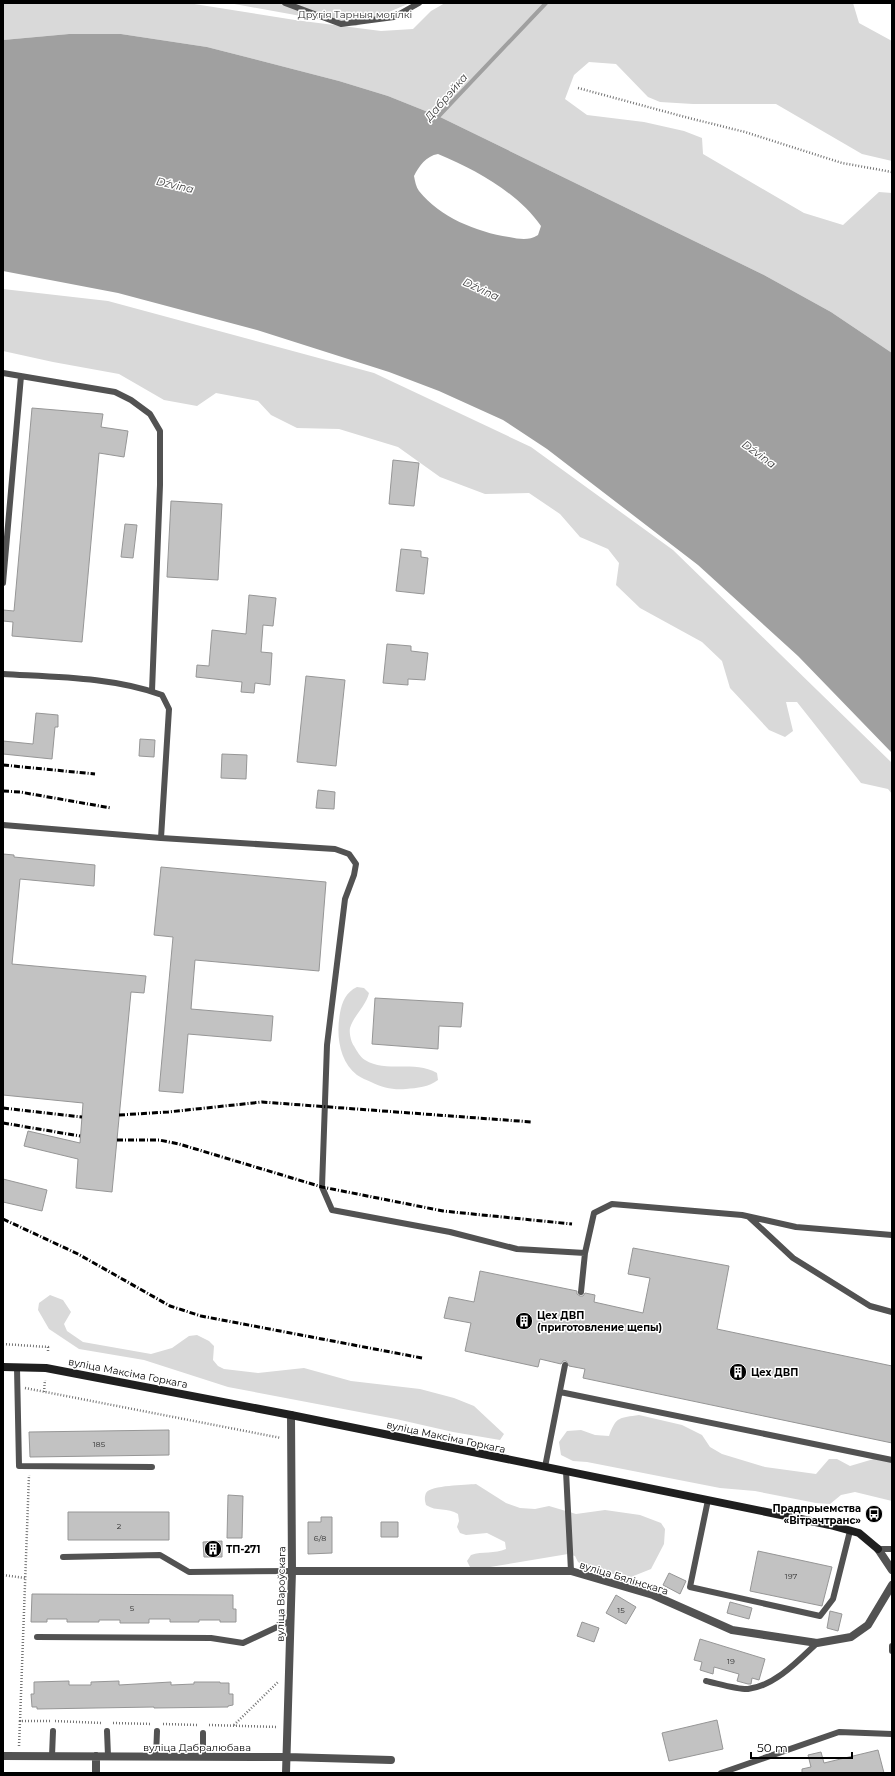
<svg xmlns="http://www.w3.org/2000/svg" width="895" height="1776" font-family="Montserrat,sans-serif">
	<style>
		.green { fill: #d9d9d9 }
		.water { fill: #a0a0a0; fill-rule: evenodd }
		.lines { fill: none; stroke-linecap: round; stroke-linejoin: round }
		.stream { stroke: #a0a0a0; stroke-width: 4 }
		.building { fill: #c2c2c2; stroke: #969696 }
		.path { stroke: #747474; stroke-width: 2.5; stroke-dasharray: 1 2; stroke-linecap: butt }
		.lane { stroke: #525252; stroke-width: 6 }
		.street { stroke: #525252; stroke-width: 8 }
		.secondary { stroke: #1f1f1f; stroke-width: 8 }
		.rail { stroke: #000; stroke-width: 3; stroke-dasharray: 6 2 1 2; stroke-linecap: butt }
		.labels { text-anchor: middle; dominant-baseline: central; stroke-width: 3; stroke-linejoin: round; paint-order: stroke }
		.number-label { font-size: 8px; fill: #303030 }
		.park-label { font-size: 10px; fill: #303030; stroke: #fff }
		.poi-label { font-size: 10px; font-weight: bold; fill: #000; stroke: #fff; text-anchor: start }
		.street-label { font-size: 10px; fill: #000; stroke: #fff }
		.water-label { font-size: 11px; font-style: italic; fill: #414141; stroke: #fff }
	</style>
	<rect width="100%" height="100%" fill="#fff"/>
	<path class="green" d="M3,3H188L295,20L381,31L413,29L431,11L445,3H853L859,23L892,41V161L862,154L776,104H693L660,102L648,97L616,64L589,62L574,75L565,99L587,115L644,122L684,131L702,138L703,154L804,213L843,225L879,192L892,193V353L831,312L764,275L438,116L388,96L339,81L207,47L121,34H69L3,40Z
		M229,3H410L356,26Z
		M3,289L108,301L374,373L531,447L673,550L892,763V794L888,789L861,783L797,702H786L793,731L785,737L769,730L730,688L722,661L702,642L640,608L616,585L619,563L608,549L580,537L560,514L529,493L485,494L440,477L398,447L339,429L297,428L271,415L258,401L216,393L197,406L164,400L119,374L53,362L3,351Z
		M357,987L364,988L369,993C366,1006 354,1015 350,1028C349,1033 351,1042 354,1046C357,1051 360,1057 365,1060C386,1073 414,1060 437,1073L438,1080C429,1087 417,1088 406,1089C393,1090 383,1088 371,1082C367,1080 361,1078 357,1075C339,1061 336,1035 340,1013C342,1002 346,992 357,987Z
		M50,1295L63,1300L71,1312L64,1324L67,1331L83,1342L151,1354L172,1348L189,1336L197,1335L209,1341L214,1346L213,1360L218,1366L224,1369L258,1373L304,1368L351,1381L420,1389L454,1398L474,1406L504,1434L500,1440L453,1432L396,1419L228,1387L144,1360L79,1349L49,1329L38,1310L39,1303Z
		M639,1415L682,1425L702,1435L710,1447L722,1454L765,1467L816,1474L829,1459H837L850,1466L877,1458H892V1501L855,1492L841,1495L830,1504L816,1503L755,1491L720,1488L587,1462L573,1461L561,1455L559,1442L567,1431L581,1430L595,1435L609,1436C616,1416 620,1418 639,1415Z
		M476,1484L506,1503L520,1508L535,1509L549,1506L576,1514L605,1510L640,1515L661,1523L665,1529L664,1544L651,1569L631,1577L590,1570L578,1562L575,1556L568,1554L484,1568L470,1567L467,1561L471,1555C482,1551 495,1554 506,1549L505,1542L487,1533L466,1535L460,1533L457,1527L459,1521L458,1514C448,1507 436,1512 426,1505C425,1501 424,1498 426,1493C431,1485 466,1485 476,1484Z"/>
	<path class="water" d="M69,34H121L207,47L339,81L388,96L438,116L764,275L831,312L892,353V753L798,656L698,565L547,449L503,420L439,391L389,372L257,330L118,293L3,271V40ZM438,154C476,170 517,192 541,226L538,235C528,241 520,239 509,237C476,232 440,217 419,191C416,187 415,181 414,176C419,166 426,156 438,154Z"/>
	<g class="lines">
		<path class="stream" d="M436,119L546,3"/>
	</g>
	<path class="building" d="M32,408L103,414L101,427L128,431L124,457L99,453L82,642L12,636L13,622L3,621V610L14,611Z
		M393,460L419,463L414,506L389,504Z
		M171,501L222,504L218,580L167,577Z
		M125,524L137,525L133,558L121,557Z
		M401,549L421,551V557L428,558L424,594L396,591Z
		M249,595L276,598L273,626L263,625L261,652L272,653L270,685L255,683L254,693L241,692L242,682L196,677L197,665L209,666L212,630L246,634Z
		M387,644L411,646V651L428,653L425,680L408,679V685L383,683Z
		M306,676L345,680L336,766L297,762Z
		M36,713L58,715V727H55L52,759L3,754V741L33,744Z
		M140,739L155,740L154,757L139,756Z
		M222,754L247,755L246,779L221,778Z
		M318,790L335,792L334,809L316,808Z
		M3,854L14,855V857L95,865L94,886L20,879L12,964L146,976L144,993L131,992L112,1192L76,1188L78,1159L24,1146L28,1131L80,1143L83,1103L3,1095Z
		M161,867L326,882L319,971L195,960L191,1009L273,1016L271,1041L188,1034L183,1093L159,1091L173,937L154,935Z
		M375,998L463,1003L461,1027L439,1026L438,1049L372,1044Z
		M3,1179L47,1190L42,1211L3,1202Z
		M633,1248L729,1266L717,1329L892,1366V1443L583,1378L585,1369L569,1366L566,1361H563L561,1364L540,1359L538,1367L465,1351L471,1323L444,1318L449,1297L474,1302L480,1271L577,1291V1294L580,1296H583L585,1293L595,1295L594,1302L643,1313L650,1278L628,1274Z
		M169,1430V1455L30,1457L29,1432Z
		M228,1495L243,1496L242,1538H227Z
		M68,1512H169V1540H68Z
		M321,1517H332V1553L308,1554V1522H321Z
		M381,1522H398V1537H381Z
		M222,1541V1557H204L203,1542Z
		M758,1551L832,1567L822,1606L750,1591Z
		M669,1573L686,1581L680,1594L663,1585Z
		M32,1594L233,1595V1609H236V1622H220V1620H199V1622H170V1619H149V1623H120V1620H99V1622H67V1619H47V1622H31Z
		M616,1595L636,1607L626,1624L606,1613Z
		M730,1602L752,1608L749,1619L727,1613Z
		M830,1611L842,1614L838,1631L827,1628Z
		M582,1622L599,1628L594,1642L577,1636Z
		M700,1639L765,1659L759,1680L752,1678L751,1684H748L737,1681L739,1674L714,1667L713,1674L700,1670L702,1662L694,1660Z
		M69,1681V1685H91V1682L119,1681V1685L171,1682V1685L194,1684V1682H220V1683H229V1694H233V1705L228,1706V1707L154,1708V1707L37,1709V1707H32L31,1694H34V1682Z
		M717,1720L723,1749L669,1761L662,1733Z
		M878,1750L884,1773H802V1769L811,1767L808,1755L821,1752L824,1763Z"/>
	<g class="lines">
		<path class="path" d="M578,88L685,117L745,132L842,163L892,172
			M3,1344L48,1347V1352
			M25,1388L281,1438
			M44,1392L45,1380
			M3,1575L25,1578
			M20,1721L29,1475
			M55,1721L102,1723
			M113,1723L152,1724
			M163,1724L198,1725
			M209,1725L278,1727
			M234,1725L279,1681
			M19,1746L20,1721H50"/>
		<path class="lane" d="M285,3L341,24L394,17L419,3
			M3,373L115,392L131,400L150,414L160,431V485L152,691
			M3,583L21,376
			M3,674C54,677 114,677 162,695L169,709L161,838
			M3,825L161,838L335,849L349,854L356,864L354,875L345,899L327,1045L322,1187L332,1210L450,1232L517,1249L585,1253L581,1292
			M749,1217L793,1258L870,1306L892,1312
			M585,1253L594,1213L612,1204L742,1215L796,1227L892,1235
			M17,1368L19,1466L152,1467
			M560,1392L892,1460
			M545,1467L565,1365
			M566,1471L571,1571
			M708,1500L690,1587L820,1616L833,1599L850,1531
			M878,1549H892
			M63,1557L160,1555L189,1572L292,1571
			M37,1637L211,1638L243,1643L290,1621
			M892,1646V1651
			M706,1681C716,1683 740,1690 748,1689C775,1686 799,1660 817,1643
			M107,1731L108,1756
			M203,1733V1757
			M52,1756L53,1731
			M156,1757L157,1731
			M721,1773L839,1732L892,1734"/>
		<path class="street" d="M878,1549L892,1570
			M292,1571H571L653,1595L732,1630L817,1643L851,1637L868,1625L892,1585
			M3,1756L287,1757L391,1760
			M96,1756V1773
			M286,1773L292,1571L291,1415"/>
		<path class="secondary" d="M3,1367L46,1368L291,1415L830,1525L859,1533L878,1549"/>
		<path class="rail" d="M3,765L95,774
			M3,791L20,792L111,808
			M3,1108L82,1117
			M119,1115L168,1112L262,1102L532,1122
			M3,1123L80,1136
			M117,1140H159L179,1144L322,1187L443,1211L572,1224
			M3,1219L78,1254L170,1306L201,1316L422,1358"/>
	</g>
	<defs>
		<symbol id="building-disc" viewBox="-11 -11 22 22"><circle r="9.5" fill="#000" stroke="#fff"/><path d="M-4-6H4V6H1V3H-1V6H-4ZM-2.5-4.3h1.7v1.8h-1.7ZM.8-4.3h1.7v1.8H.8ZM-2.5-1h1.7V.8h-1.7ZM.8-1h1.7V.8H.8Z" fill="#fff"/></symbol>
		<symbol id="bus-disc" viewBox="-11 -11 22 22"><circle r="9.5" fill="#000" stroke="#fff"/><path d="M-5-6H5V4H4V6H2V4H-2V6H-4V4H-5ZM-3.5-4V0h7V-4ZM-3.5 1.2v1.5H-2V1.2ZM2 1.2v1.5H3.5V1.2Z" fill="#fff"/></symbol>
	</defs>
	<g fill-rule="evenodd">
		<use href="#building-disc" x="514" y="1311" width="20" height="20"/>
		<use href="#building-disc" x="728" y="1362" width="20" height="20"/>
		<use href="#bus-disc" x="864" y="1504" width="20" height="20"/>
		<use href="#building-disc" x="203" y="1539" width="20" height="20"/>
	</g>
	<g class="labels">
		<g class="number-label">
			<text x="99" y="1444">185</text>
			<text x="119" y="1526">2</text>
			<text x="320" y="1538">6/8</text>
			<text x="791" y="1576">197</text>
			<text x="132" y="1608">5</text>
			<text x="621" y="1610">15</text>
			<text x="731" y="1661">19</text>
		</g>
		<g class="park-label">
			<text x="355" y="14">Другія Тарныя могілкі</text>
		</g>
		<g class="poi-label">
			<text x="537" y="1315">Цех ДВП<tspan x="537" dy="12">(приготовление щепы)</tspan></text>
			<text x="751" y="1372">Цех ДВП</text>
			<text x="861" y="1508" text-anchor="end">Прадпрыемства<tspan x="861" dy="12">«Вітрачтранс»</tspan></text>
			<text x="226" y="1549">ТП-271</text>
		</g>
		<g class="street-label">
			<text transform="translate(128 1373) rotate(11)">вуліца Максіма Горкага</text>
			<text transform="translate(446 1437) rotate(12)">вуліца Максіма Горкага</text>
			<text transform="translate(624 1578) rotate(17)">вуліца Бялінскага</text>
			<text transform="translate(281 1594) rotate(-89)">вуліца Вароўскага</text>
			<text x="197" y="1747">вуліца Дабралюбава</text>
		</g>
		<g class="water-label">
			<text transform="translate(446 97) rotate(-49)">Дабрэйка</text>
			<text transform="translate(175 185) rotate(13)">Dźvina</text>
			<text transform="translate(481 289) rotate(25)">Dźvina</text>
			<text transform="translate(759 454) rotate(36)">Dźvina</text>
		</g>
	</g>
	<rect width="895" height="1776" fill="none" stroke="#000000" stroke-width="8"/>
	<path d="M751 1752v6h101v-6" fill="none" stroke="#000000" stroke-width="2"/>
	<text x="757" y="1752" font-size="12" fill="#000000" stroke="#ffffff" stroke-width="3" paint-order="stroke">50 m</text>
</svg>
